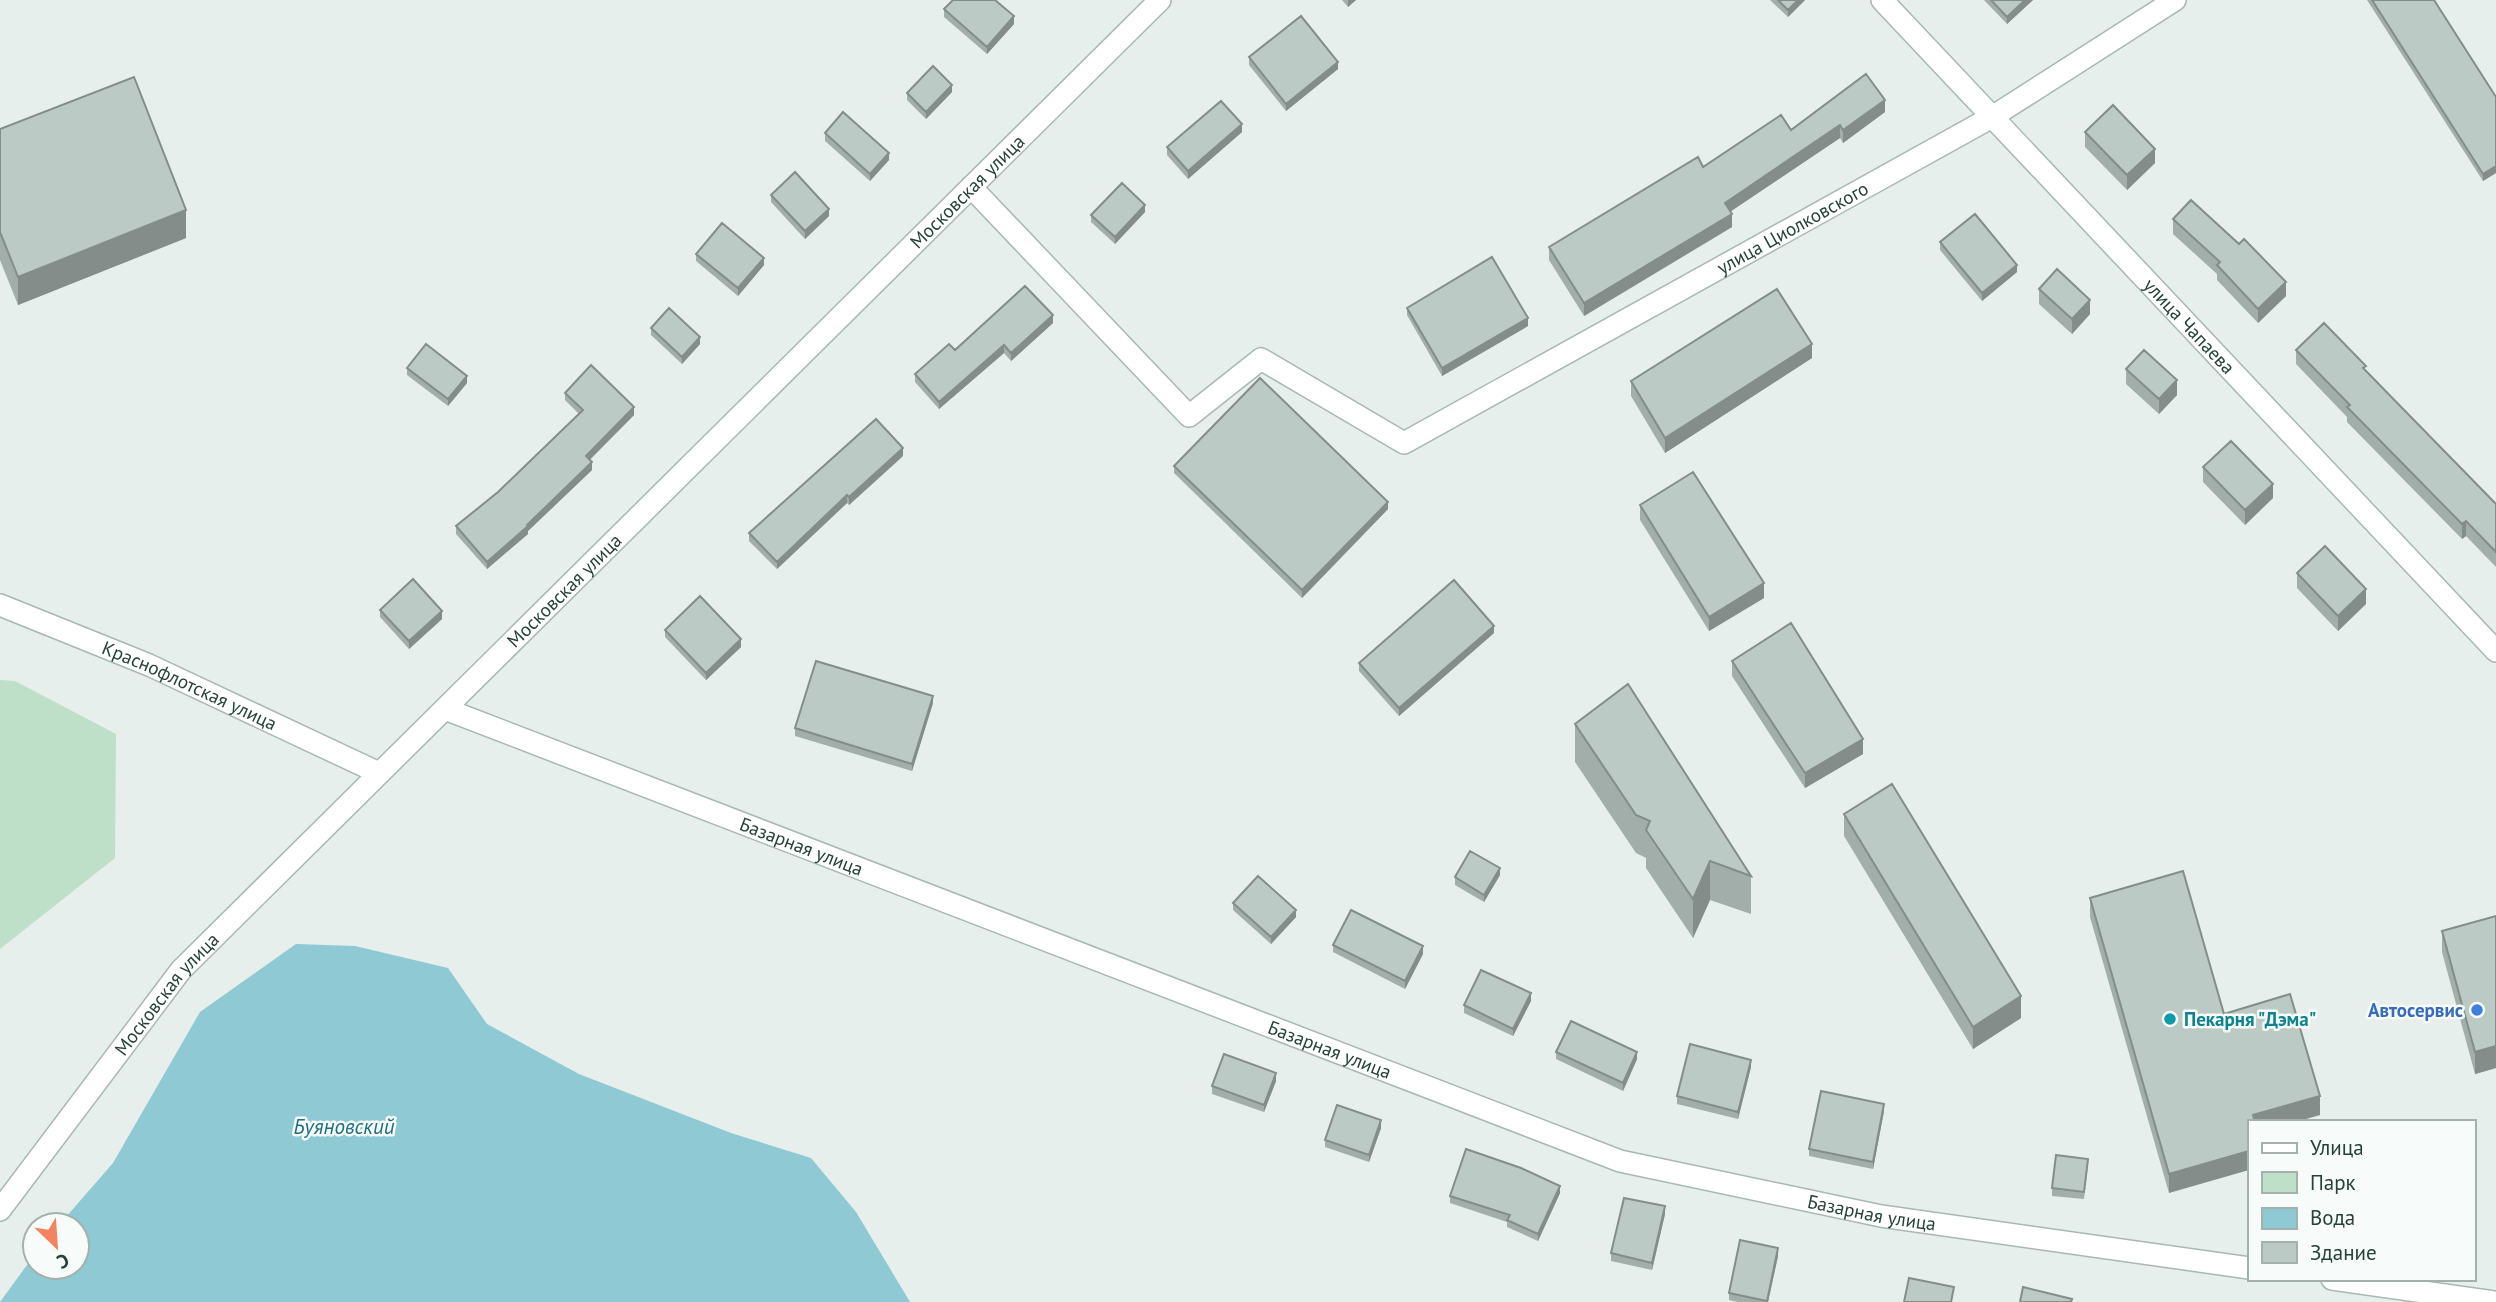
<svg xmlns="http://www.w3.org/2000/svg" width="2496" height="1302" font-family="'PT Sans',sans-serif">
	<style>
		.green { fill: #bfe0c8 }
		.water { fill: #8ec9d4 }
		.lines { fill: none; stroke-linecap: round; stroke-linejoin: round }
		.minor-casing { stroke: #a8b8b2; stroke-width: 24 }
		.minor { stroke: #fff; stroke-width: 21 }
		.wall { fill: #a1aea9 }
		.shaded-wall { fill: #838d89 }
		.building { fill: #bbcac4; stroke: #838d89; stroke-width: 2 }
		.shop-dot { fill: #3f7fe0; stroke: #f7fbf9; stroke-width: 2.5 }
		.culture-dot { fill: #0f9aa8; stroke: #f7fbf9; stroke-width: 2.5 }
		.labels { text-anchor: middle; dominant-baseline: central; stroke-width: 5; stroke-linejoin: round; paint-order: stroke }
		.street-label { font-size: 19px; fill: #24423a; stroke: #f7fbf9 }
		.shop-label { font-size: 19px; font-weight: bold; fill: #366cbe; stroke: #f7fbf9; text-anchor: end }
		.culture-label { font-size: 19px; font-weight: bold; fill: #0d838f; stroke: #f7fbf9; text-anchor: start }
		.water-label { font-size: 21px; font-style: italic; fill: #1c6f80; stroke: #f7fbf9 }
	</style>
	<rect width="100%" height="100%" fill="#e6efeb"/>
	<path class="green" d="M0,680L15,681L116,734L115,858L0,949Z"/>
	<path class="water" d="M296,944L355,946L448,968L487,1024L579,1074L731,1133L811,1158L856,1212L910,1302H0L35,1254V1267H77V1225H59L113,1163L200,1012Z"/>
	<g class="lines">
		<defs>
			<g id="minor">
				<path id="s1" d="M1882,0L2496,651"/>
				<path id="s2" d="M971,187L1189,416L1261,359L1404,443L1992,117L2175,0"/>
				<path id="s3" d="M0,605L149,665L379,773"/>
				<path id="s4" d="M445,709L1620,1161L1881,1216L2249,1268"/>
				<path id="s5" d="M0,1210L181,970L1160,0"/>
				<path d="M2332,1279L2494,1302"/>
			</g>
		</defs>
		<use href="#minor" class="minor-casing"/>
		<use href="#minor" class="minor"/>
	</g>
	<path class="wall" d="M1342,0H1356L1348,7Z
		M1770,0H1805L1788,17Z
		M1984,0H2033L2007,24Z
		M2367,0H2434L2496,97V173L2483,181Z
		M944,9L1014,24L987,54L944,17Z
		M1249,57L1338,69L1286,111L1249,65Z
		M952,92L926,119L907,100V93Z
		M1885,112L1843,143L1840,138L1730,212L1732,227L1584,316L1549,260V247L1703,167L1791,130Z
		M0,129L186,238L18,305L0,260Z
		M1242,132L1188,179L1167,155V147Z
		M2085,132L2155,163L2127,190L2085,147Z
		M825,133L889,160L870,181L825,141Z
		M771,195L829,216L805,239L771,202Z
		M1145,212L1115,244L1091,222V215Z
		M2173,219L2286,296L2258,323L2217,280V274L2173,234Z
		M1940,242L2017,272L1982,301L1940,250Z
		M696,254L764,265L738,296L696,261Z
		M2039,289L2090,314L2072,334L2039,304Z
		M1407,308L1528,326L1442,376L1407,315Z
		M1053,323L1011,361L1004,353L939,409L915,382V374L955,350Z
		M651,328L700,344L682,364L651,335Z
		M2296,350L2366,370L2496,504V567L2466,536L2462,539L2347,422V417L2296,364Z
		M1812,358L1665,453L1631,396V381Z
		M407,368L467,383L448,406L407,375Z
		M2126,369L2177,395L2159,414L2126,384Z
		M565,393L634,415L590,460L592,470L528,531V534L487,569L456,534V526L498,492L579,414L565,400Z
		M903,456L849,505L847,503L777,569L749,541V533Z
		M1174,466L1388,509L1302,598L1174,473Z
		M2203,467L2273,498L2245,525L2203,482Z
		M1640,505L1764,598L1709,631L1640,520Z
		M2297,573L2366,604L2338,631L2297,588Z
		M380,610L442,619L409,649L380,617Z
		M665,630L741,647L706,680L665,637Z
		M1494,633L1399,716L1359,671V663Z
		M1732,661L1863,754L1805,788L1732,676Z
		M933,703L912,771L795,736V728Z
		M1575,724L1751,876V914L1710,900L1693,938L1646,868V858L1636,853L1575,762Z
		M1844,814L2021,1018L1973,1049L1844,836Z
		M1500,875L1484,902L1455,885V877Z
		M2090,898L2224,1014L2320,1115L2249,1122L2169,1193L2090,917Z
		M1233,903L1296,917L1271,944L1233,910Z
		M2496,916V1068L2475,1074L2442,952V931Z
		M1333,945L1423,954L1405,989L1333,952Z
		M1531,1001L1513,1036L1464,1013V1005Z
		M1556,1052L1637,1059L1623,1091L1556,1059Z
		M1751,1067L1738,1119L1677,1104V1096Z
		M1276,1081L1264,1112L1212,1094V1086Z
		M1884,1111L1873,1169L1809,1156V1149Z
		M1381,1128L1369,1162L1325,1147V1140Z
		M2088,1166L2084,1199L2052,1196V1188Z
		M1560,1193L1538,1241L1507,1227V1222L1450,1203V1196Z
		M1665,1214L1652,1270L1611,1261V1253Z
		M1778,1256L1768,1302H1738L1729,1300V1293Z"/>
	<path class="shaded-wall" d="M1348,0H1356L1348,7Z
		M1798,0H1805L1788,17V10Z
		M2025,0H2033L2007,24V17Z
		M1014,16V24L987,54V47Z
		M1338,62V69L1286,111V104Z
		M952,85V92L926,119V112Z
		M1885,100V112L1843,143V130Z
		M1242,124V132L1188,179V171Z
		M1840,125V138L1725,215V203Z
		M2155,149V163L2127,190V175Z
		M889,153V160L870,181V174Z
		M2496,166V173L2483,181V174Z
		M1145,205V212L1115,244V237Z
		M829,209V216L805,239V231Z
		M186,210V238L18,305V277Z
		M1732,214V227L1584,316V303Z
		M764,258V265L738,296V288Z
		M2017,265V272L1982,301V293Z
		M2286,282V296L2258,323V309Z
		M2090,300V314L2072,334V319Z
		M1053,315V323L1011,361V353Z
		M1528,318V326L1442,376V368Z
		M700,337V344L682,364V357Z
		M1812,344V358L1665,453V438Z
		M1004,345V353L939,409V402Z
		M467,376V383L448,406V399Z
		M2177,380V395L2159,414V399Z
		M634,407V415L586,463V456Z
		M903,448V456L849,505V497Z
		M592,462V470L528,531V534L487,569V562Z
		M2273,484V498L2245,525V510Z
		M847,495V503L777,569V562Z
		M1388,502V509L1302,598V590Z
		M2466,521V536L2462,539V524Z
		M1764,583V598L1709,631V617Z
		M2366,589V604L2338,631V616Z
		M442,611V619L409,649V641Z
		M1494,626V633L1399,716V708Z
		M741,639V647L706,680V673Z
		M933,696V703L912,771V764Z
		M1863,739V754L1805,788V773Z
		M1710,861V900L1693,938V899Z
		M1500,868V875L1484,902V895Z
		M1296,910V917L1271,944V937Z
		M1423,946V954L1405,989V981Z
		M1531,993V1001L1513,1036V1029Z
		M2021,996V1018L1973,1049V1027Z
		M2496,1046V1068L2475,1074V1052Z
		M1637,1052V1059L1623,1091V1083Z
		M1751,1060V1067L1738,1119V1112Z
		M1276,1073V1081L1264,1112V1105Z
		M2320,1096V1115L2296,1122H2253V1115Z
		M1884,1104V1111L1873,1169V1162Z
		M1381,1120V1128L1369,1162V1155Z
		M2249,1151V1170L2169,1193V1174Z
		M1560,1186V1193L1538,1241V1234Z
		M1665,1206V1214L1652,1270V1263Z
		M1778,1248V1256L1768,1302H1767Z"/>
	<path class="building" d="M953,0H995L1014,16L987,47L944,9Z
		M1778,0H1798L1788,10Z
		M1991,0H2025L2007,17Z
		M2372,0H2434L2496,97V166L2483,174Z
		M1301,16L1338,62L1286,104L1249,57Z
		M933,66L952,85L926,112L907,93Z
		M1866,74L1885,100L1843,130L1840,125L1725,203L1732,214L1584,303L1549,247L1698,157L1703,167L1781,115L1791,130Z
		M134,77L186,210L18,277L0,232V129Z
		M1221,101L1242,124L1188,171L1167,147Z
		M2113,105L2155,149L2127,175L2085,132Z
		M843,112L889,153L870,174L825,133Z
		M795,172L829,209L805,231L771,195Z
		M1122,183L1145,205L1115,237L1091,215Z
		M2191,200L2239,244L2244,239L2286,282L2258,309L2217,265L2220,262L2173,219Z
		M1975,214L2017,265L1982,293L1940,242Z
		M722,223L764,258L738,288L696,254Z
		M1492,257L1528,318L1442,368L1407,308Z
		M2057,269L2090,300L2072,319L2039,289Z
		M1025,286L1053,315L1011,353L1004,345L939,402L915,374L949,344L955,350Z
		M1777,289L1812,344L1665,438L1631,381Z
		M669,308L700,337L682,357L651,328Z
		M2324,323L2366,366L2363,368L2496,504V552L2466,521L2462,524L2347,407L2350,405L2296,350Z
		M426,344L467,376L448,399L407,368Z
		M2144,350L2177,380L2159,399L2126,369Z
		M591,365L634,407L586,456L592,462L527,525L528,526L487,562L456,526L498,492L583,410L565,393Z
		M1260,378L1388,502L1302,590L1174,466Z
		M876,419L903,448L849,497L847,495L777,562L749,533Z
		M2231,441L2273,484L2245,510L2203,467Z
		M1693,472L1764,583L1709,617L1640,505Z
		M2325,546L2366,589L2338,616L2297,573Z
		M413,579L442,611L409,641L380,610Z
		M1454,580L1494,626L1399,708L1359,663Z
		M700,596L741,639L706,673L665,630Z
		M1791,623L1863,739L1805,773L1732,661Z
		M816,661L933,696L912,764L795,728Z
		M1628,684L1751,876L1710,861L1693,899L1646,830L1650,821L1636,815L1575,724Z
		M1892,784L2021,996L1973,1027L1844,814Z
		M1470,851L1500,868L1484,895L1455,877Z
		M2183,871L2224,1014L2290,994L2320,1096L2253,1115L2255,1122H2249V1151L2169,1174L2090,898Z
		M1258,876L1296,910L1271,937L1233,903Z
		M1351,910L1423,946L1405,981L1333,945Z
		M2496,916V1046L2475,1052L2442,931Z
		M1481,970L1531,993L1513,1029L1464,1005Z
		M1571,1021L1637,1052L1623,1083L1556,1052Z
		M1690,1044L1751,1060L1738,1112L1677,1096Z
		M1224,1054L1276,1073L1264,1105L1212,1086Z
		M1821,1091L1884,1104L1873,1162L1809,1149Z
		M1337,1105L1381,1120L1369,1155L1325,1140Z
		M1466,1149L1521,1168L1560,1186L1538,1234L1507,1220L1510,1215L1450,1196Z
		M2056,1155L2088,1159L2084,1192L2052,1188Z
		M1624,1198L1665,1206L1652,1263L1611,1253Z
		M1740,1240L1778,1248L1767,1301L1729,1293Z
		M1909,1278L1954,1287L1951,1302H1904Z
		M2023,1287L2072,1299L2071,1302H2020Z"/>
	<circle class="shop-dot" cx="2477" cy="1010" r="7"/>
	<circle class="culture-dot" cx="2170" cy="1019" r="7"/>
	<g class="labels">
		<g class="street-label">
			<text stroke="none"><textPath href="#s5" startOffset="1407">Московская улица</textPath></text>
			<text stroke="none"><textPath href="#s2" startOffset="1018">улица Циолковского</textPath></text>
			<text stroke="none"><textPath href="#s1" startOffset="448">улица Чапаева</textPath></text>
			<text stroke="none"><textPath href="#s5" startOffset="840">Московская улица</textPath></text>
			<text stroke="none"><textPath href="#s3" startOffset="206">Краснофлотская улица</textPath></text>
			<text stroke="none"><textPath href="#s4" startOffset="382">Базарная улица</textPath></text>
			<text stroke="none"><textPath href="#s5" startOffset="273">Московская улица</textPath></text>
			<text stroke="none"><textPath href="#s4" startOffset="948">Базарная улица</textPath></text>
			<text stroke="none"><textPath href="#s4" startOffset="1516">Базарная улица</textPath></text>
		</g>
		<g class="shop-label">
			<text x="2463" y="1010">Автосервис</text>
		</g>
		<g class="culture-label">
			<text x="2184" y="1019">Пекарня "Дэма"</text>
		</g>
		<g class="water-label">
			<text x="344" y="1126">Буяновский</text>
		</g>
	</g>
	<rect x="2248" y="1120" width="228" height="161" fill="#f7fbf9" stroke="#a3b1ad" stroke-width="2"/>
	<rect x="2262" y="1143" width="35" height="10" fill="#ffffff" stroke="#a3b1ad" stroke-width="2"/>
	<text x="2310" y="1155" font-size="21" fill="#24423a">Улица</text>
	<rect x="2262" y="1172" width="35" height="21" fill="#bfe0c8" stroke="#a3b1ad" stroke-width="2"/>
	<text x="2310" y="1190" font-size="21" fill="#24423a">Парк</text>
	<rect x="2262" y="1208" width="35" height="21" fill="#8ec9d4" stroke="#a3b1ad" stroke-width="2"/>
	<text x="2310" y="1225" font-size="21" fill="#24423a">Вода</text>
	<rect x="2262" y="1242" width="35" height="21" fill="#bbcac4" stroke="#a3b1ad" stroke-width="2"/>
	<text x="2310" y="1260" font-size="21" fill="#24423a">Здание</text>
	<g transform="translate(56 1246) rotate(155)"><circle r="33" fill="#f7fbf9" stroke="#a3b1ad" stroke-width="2"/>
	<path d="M0-5L12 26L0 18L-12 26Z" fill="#f4845f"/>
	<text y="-10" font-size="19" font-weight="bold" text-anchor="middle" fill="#24423a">С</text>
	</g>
</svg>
